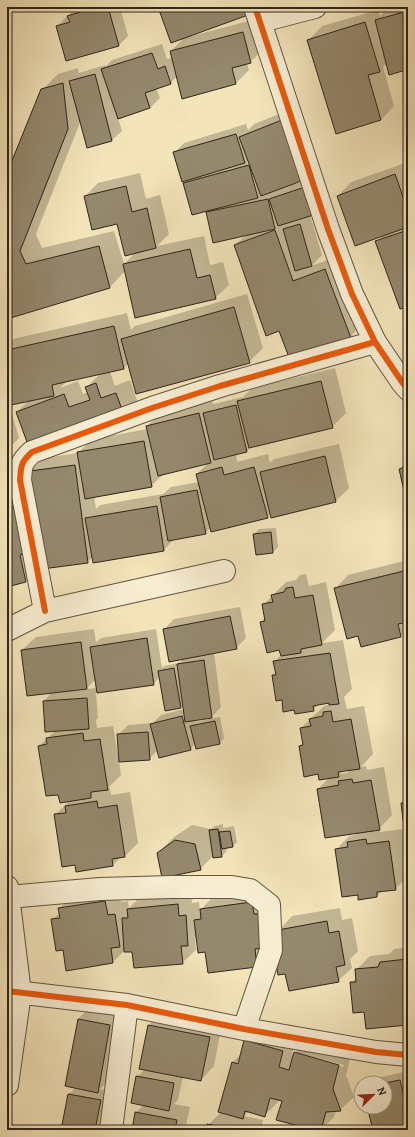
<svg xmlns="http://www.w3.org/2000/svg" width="415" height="1137" font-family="Alegreya,serif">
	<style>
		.shadow { fill: #0003; fill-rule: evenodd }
		.building { fill: #94886d; stroke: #2e2519 }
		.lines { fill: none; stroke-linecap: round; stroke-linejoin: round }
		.minor-casing { stroke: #5f5541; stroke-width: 24 }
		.minor { stroke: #f7edd2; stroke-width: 22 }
		.cycleway-casing { stroke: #f7edd2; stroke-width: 8 }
		.cycleway { stroke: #e8590c; stroke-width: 6 }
	</style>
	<rect width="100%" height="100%" fill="#f3e4ba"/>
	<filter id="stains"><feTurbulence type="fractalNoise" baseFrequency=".005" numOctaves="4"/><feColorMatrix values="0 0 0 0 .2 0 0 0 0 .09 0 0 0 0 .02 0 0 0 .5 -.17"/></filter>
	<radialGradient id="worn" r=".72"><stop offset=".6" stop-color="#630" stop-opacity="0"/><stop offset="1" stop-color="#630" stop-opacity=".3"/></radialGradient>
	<path class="shadow" d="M77,7H120L128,36L118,46L57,26Z
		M159,7L192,36L256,19L264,49L250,62L247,63L249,70L236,83L177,76L170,84L156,88L160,98L150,108L118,118L122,131L112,140L81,120L36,234L42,248L114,231L124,264L136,252L118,223L85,196L98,183L140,173L146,199L160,195L169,234L157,246L204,236L210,265L223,262L229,285L215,298L125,271L110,287L7,317V176L42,90L58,74L78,68L79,73L105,65V67L112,60L162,44L167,59L172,58L171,51L185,37Z
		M389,7H408V76L406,69L387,63L383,67L394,106L381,120L336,133L309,40L322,26L378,10L380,16Z
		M295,108V184L321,176L310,215L322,255L311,266L339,256L364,323L350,337L280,330L235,245L246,235L207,213L210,209L184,183L188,179L174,153L184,143L246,124L248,130L254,124ZM249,160L257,192H255L247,161Z
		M408,162V305L377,242L384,234L338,196L351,182Z
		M247,294L263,348L249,362L129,363L123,369L110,372L115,386L130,380L138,403L42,436L17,412L29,400L7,384V345L13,339L127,313L131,330L135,326ZM100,374L86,388L88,392L83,394L78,381L60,388L67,381Z
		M335,368L346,413L332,427L252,447L247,451L236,454L237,462L268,454L270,463L274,459L339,444L349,488L336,501L272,516L271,513L267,517L211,527L205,533L174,539L164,550L93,557L87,562L39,567L26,581L7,586V484L21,480L44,458L78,453L92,439L148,429L147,426L161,413L212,401L213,404L243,397L252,388ZM209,462L197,474L199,482L171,487L163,494L100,505L96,509L94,496L151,486L165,473Z
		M7,397L19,438L7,450Z
		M408,463V489L400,469L405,464Z
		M276,528L278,547L273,552L256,554L254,534L259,529Z
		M408,560V629L401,636L359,635L335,589L348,575Z
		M306,574L309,586L326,582L335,630L322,643L343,640L352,689L344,697L347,709L364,706L373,754L361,767L366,766L367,770L384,767L392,815L379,829L380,832L402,829L408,876L395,889L382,891L377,896L358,894L336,850L349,836L355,835L358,832L318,789L330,777L319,773L300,746L304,742L301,728L324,706L330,704V702L320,703L313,710L295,709L282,699L273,676L276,672L274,662L281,655L280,649L261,622L265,618L263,605L286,582L296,580L300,575ZM351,769L347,773L340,774L344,771Z
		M240,607L246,638L236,648L214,652L221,707L210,719L220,717L224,738L219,743L195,744L190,749L158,750L149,759L119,761L121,775L107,789L110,788L111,795L130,792L138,843L125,856L121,857L112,866L76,863L55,815L69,801L59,794L39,746L56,730L46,731L44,701L52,692L22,650L36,637L94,629L96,642L101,638L156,629L162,668L164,666L179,663L184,658L164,629L174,619ZM160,677L180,708L184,704V709L161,715L153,723L128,725L118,735L120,761H119L113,726L97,728L96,720L98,718L96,693L153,684ZM96,679L97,688L86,689ZM208,718L209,719L196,722L195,719Z
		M408,797V850L402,803Z
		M223,824V828L234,826L237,842L232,847H226L227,851L222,856H213L200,869L158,853L174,837L192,825L211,829L215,826Z
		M7,852L9,862L7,864Z
		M119,888L121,902L128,901L129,908L141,896L191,891L192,903L199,902L200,910L214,896L273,901L257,966L197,935L195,938L196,950L182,963L125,950L113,962L64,949L52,920L60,912L59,909L73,895Z
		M340,908L342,920L352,918L358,951L350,959L352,968L338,981L279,930L292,916Z
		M408,947V1024L365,1010L351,983L357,977L356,970L370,956L389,954L394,949Z
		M88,1009L120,1016L107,1082L100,1089L110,1091L103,1130H62L69,1094L76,1087L78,1019Z
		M162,1012L222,1024L214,1066L201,1080L183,1076L178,1100L174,1104L190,1107L185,1130H133L136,1112L144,1105L137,1077L145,1069L149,1025Z
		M259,1027L296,1037L292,1054L294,1055L308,1039L352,1051L346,1075L354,1097L340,1110L336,1111L334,1117L321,1130H318L283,1100L279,1099L278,1102L265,1115L249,1111L244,1116L263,1120L261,1130H207L208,1125L221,1112L233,1062L242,1053L245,1041ZM302,1054L344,1065L343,1067L302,1056Z
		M408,1071V1127L394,1130H374L368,1107H385V1083H370L373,1079Z"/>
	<path class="building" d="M98,7H108L119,46L66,61L56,26L70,22L67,16Z
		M158,7H245L248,15L171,43Z
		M408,11V80L406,70L389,75L375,20Z
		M365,22L380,72L368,75L381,120L336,134L307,40Z
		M243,32L251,63L232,68L236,84L182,99L170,51Z
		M152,53L158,69L165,66L171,84L145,93L150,108L118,119L101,69Z
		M95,74L112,141L87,148L69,81Z
		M63,83L68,129L20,251L26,264L99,246L110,288L7,319V173L41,89Z
		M282,120L304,180L261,196L239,137Z
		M236,134L245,163L182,182L173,152Z
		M249,165L258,198L192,215L183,183Z
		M395,174L408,211V227L355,246L337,196Z
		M311,185L320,213L278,226L269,199Z
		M126,186L132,212L147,208L156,248L125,256L117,224L92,230L84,196Z
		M268,199L275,229L213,243L206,212Z
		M300,224L312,266L295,271L283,229Z
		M275,230L293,281L325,269L351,338L290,360L279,331L266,336L234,245Z
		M408,230V307L400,309L375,241Z
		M190,249L197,278L210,275L216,299L135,318L123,264Z
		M234,307L250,363L136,394L121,339Z
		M114,326L124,369L52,385L54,396L11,405L7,389V350Z
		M321,381L333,428L249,448L237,401Z
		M96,383L101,398L116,393L125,418L41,437L27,442L16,412L64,394L69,407L90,400L85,387Z
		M236,405L247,452L214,460L203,413Z
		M199,413L211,463L158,476L146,426Z
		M144,441L152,487L85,499L77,452Z
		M325,456L336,502L271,518L260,472Z
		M75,465L88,563L42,569L30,471Z
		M408,466V490L404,491L399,469Z
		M222,467L224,475L254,467L268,518L211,532L196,474Z
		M197,490L206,534L168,541L160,497Z
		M7,493L11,508L16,506L28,553L20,555L26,582L7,587Z
		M157,506L164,551L93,563L85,518Z
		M271,532L273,553L256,555L253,534Z
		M408,570V622L398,624L401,637L361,647L358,636L347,639L334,588Z
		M293,587L295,598L313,595L322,645L301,649V653L281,656L279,650L267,653L260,622L265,621L262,604L273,602L271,595L284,592L286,588Z
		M230,616L237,649L169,662L163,629Z
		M147,638L154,685L97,693L90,647Z
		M81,642L87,689L27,696L21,650Z
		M330,653L339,704L329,705V703L313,706L314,711L295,714L294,710L283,712L282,700L276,701L272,675H276L273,661Z
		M204,660L212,718L185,722L177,664Z
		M174,668L181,708L165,711L158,671Z
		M87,698L89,729L45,732L43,701Z
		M331,711L333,722L351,719L360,769L338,772L339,777L319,780L318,774L304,777L299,746L303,745L300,728L311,726L309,719L323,716V712Z
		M182,716L191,750L159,758L150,724Z
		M215,721L220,744L196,749L190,726Z
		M148,732L150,760L119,762L117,734Z
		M83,733L84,741L100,739L108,790L91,792V798L60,803L58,795L46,796L38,746L47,744L46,738Z
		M352,779L353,783L371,780L380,830L325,838L317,789L339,785L338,781Z
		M97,801L98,808L117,805L125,857L112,859L113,866L76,872L75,865L62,867L54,814L66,813L65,806Z
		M408,802V852H407L401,803Z
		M218,829L222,857L213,858L209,830Z
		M230,831L233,847L222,849L219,832Z
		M366,839L367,844L389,841L396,890L377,892V897L358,900V895L342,897L335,849L348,847L347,842Z
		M175,840L195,844L201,870L162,878L157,853Z
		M105,901L108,915L115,914L120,947L111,948L113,963L66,971L63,950L56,951L51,919L60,918L58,908Z
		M252,902L254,914H259L264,948L255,949L257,967L208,973L205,952L198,953L194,920L201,919L200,909Z
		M178,904L179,916L186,915L188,946H181L183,964L134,968L132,952H124L122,918H128L127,909Z
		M327,921L329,933L339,931L345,965L336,967L339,982L289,991L285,974L278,975L272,941L278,930Z
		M408,959V1025L366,1029L364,1012L353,1013L350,982H356L355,969L378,967L380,962Z
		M78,1019L110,1025L98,1093L65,1086Z
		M148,1025L210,1037L201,1081L139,1069Z
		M244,1040L283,1051L279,1067L289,1070L294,1052L339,1065L333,1089L341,1111L326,1112L321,1130H314L276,1120L282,1101L270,1098L265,1117L245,1111L243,1119L218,1112L232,1062L238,1064Z
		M136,1076L174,1083L169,1111L131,1103Z
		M400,1080L408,1114V1128L398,1130H373L367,1107H385V1083Z
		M68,1094L101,1100L95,1130H61Z
		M135,1112L177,1120L175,1130H132Z
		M207,1124L235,1130H206Z"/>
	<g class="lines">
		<defs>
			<path id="minor" d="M255,7L328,229L352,294L375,342L402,382L408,389
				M261,21L315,7
				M45,611L20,480C21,465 21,462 32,452L152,408L220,386L375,342
				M7,630L45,611L224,571
				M7,887L20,993L7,1085
				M8,897L100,889L171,887H232L250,890L269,905L271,950L244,1029
				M7,991L127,1005L244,1029L376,1052L408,1055
				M111,1130L127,1005"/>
		</defs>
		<use href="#minor" class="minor-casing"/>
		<use href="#minor" class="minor"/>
		<defs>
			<path id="cycleway" d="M255,7L328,229L352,294L375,342L402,382L408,389
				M45,611L20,480C21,465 21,462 32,452L152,408L220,386L375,342
				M7,991L127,1005L244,1029L376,1052L408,1055"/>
		</defs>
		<use href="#cycleway" class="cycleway-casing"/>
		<use href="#cycleway" class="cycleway"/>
	</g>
	<rect width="415" height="1137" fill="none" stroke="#f3e4ba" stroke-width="24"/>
	<rect x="8" y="8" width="399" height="1121" fill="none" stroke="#2e2519" stroke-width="2"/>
	<rect x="12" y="12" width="391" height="1113" fill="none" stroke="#2e2519"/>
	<g transform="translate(373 1095) rotate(66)"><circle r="19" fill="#f7edd2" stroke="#a79d88"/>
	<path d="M0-3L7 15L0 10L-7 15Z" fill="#8f2418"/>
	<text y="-6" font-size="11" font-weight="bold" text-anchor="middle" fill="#2e2519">N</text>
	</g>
	<rect width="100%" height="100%" filter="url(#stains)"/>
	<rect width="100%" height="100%" fill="url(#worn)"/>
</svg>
